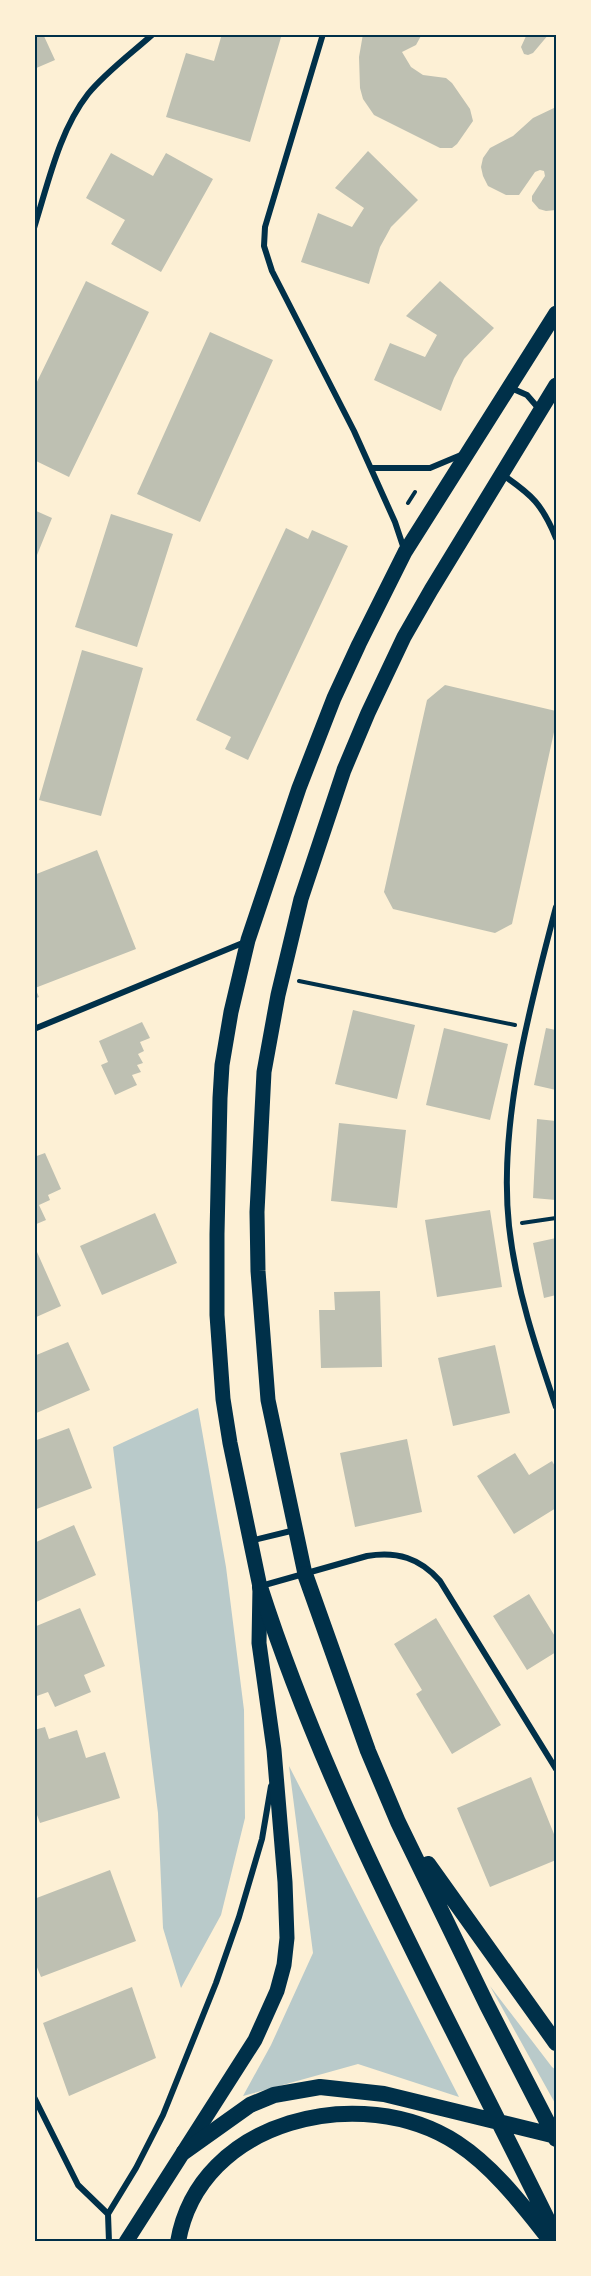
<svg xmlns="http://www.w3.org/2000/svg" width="591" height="2276" font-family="Commissioner,sans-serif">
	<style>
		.green { fill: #b9caca }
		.building { fill: #bec0b2 }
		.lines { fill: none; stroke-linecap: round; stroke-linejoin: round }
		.path { stroke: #003049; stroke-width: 4 }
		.minor { stroke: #003049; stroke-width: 6 }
		.primary { stroke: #003049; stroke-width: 15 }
		.trunk { stroke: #003049; stroke-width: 16 }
		.neatline { fill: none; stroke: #003049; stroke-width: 2 }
	</style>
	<rect width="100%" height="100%" fill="#fdf0d5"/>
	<path class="green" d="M198,1408L226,1567L244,1710L245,1818L221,1915L181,1988L163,1928L158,1813L113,1447Z
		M289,1766L459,2097L358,2064L243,2096L271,2045L313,1953Z
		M490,1986L552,2067L556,2070V2105Z"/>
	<path class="building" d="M34,34H43L55,60L34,69Z
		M222,34H282L250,142L166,117L186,53L214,61Z
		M363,34H422L416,45L402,52L411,67L423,75L446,78L452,83L470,109L473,121L457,144L452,148H440L374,115L363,99L360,88L359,57Z
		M527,34H549L533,53L528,55L524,54L521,47Z
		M556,107V210L546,211L539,209L532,201V196L545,176L544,171L540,170L535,172L519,195H506L488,186L483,176L481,167L483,158L490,148L513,136L533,118Z
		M368,151L418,200L391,227L380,247L369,284L301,262L318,213L352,227L364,208L335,188Z
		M111,153L153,176L166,153L213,179L161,272L111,244L125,220L86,198Z
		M86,281L149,312L69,477L34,460V388Z
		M440,281L494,328L464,359L454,378L441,411L374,380L390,343L425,357L437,335L406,316Z
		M210,332L273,360L200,522L137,494Z
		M34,510L52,518L35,560H34Z
		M111,514L173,534L137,647L75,627Z
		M286,528L308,539L312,530L348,546L248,760L225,749L231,737L196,720Z
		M82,650L143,668L101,816L39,800Z
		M445,685L556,711V723L512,924L495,933L393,909L384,892L427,700Z
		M97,850L136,949L35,988L39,997L34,999V875Z
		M353,1010L415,1025L397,1099L335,1084Z
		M142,1022L150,1038L140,1042L144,1051L138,1054L143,1063L137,1065L141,1072L132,1075L137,1085L115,1095L101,1065L108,1062L99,1041Z
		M444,1028L508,1044L490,1120L426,1105Z
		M546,1028L556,1030V1090L534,1085Z
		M537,1119L556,1121V1200L533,1198Z
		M339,1123L406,1130L397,1208L331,1201Z
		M45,1153L61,1189L48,1195L50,1200L39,1205L46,1220L34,1225V1157Z
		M490,1210L502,1287L437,1297L425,1220Z
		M155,1213L177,1263L102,1295L80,1246Z
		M556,1238V1295L544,1298L533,1243Z
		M37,1252L61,1306L34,1318V1253Z
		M380,1291L382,1367L321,1368L319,1310H335L334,1292Z
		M68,1342L90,1390L34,1414V1356Z
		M495,1345L510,1413L453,1426L438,1358Z
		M69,1428L92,1488L34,1510V1441Z
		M407,1439L422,1512L355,1527L340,1453Z
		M515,1453L529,1475L552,1461L556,1468V1508L514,1534L477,1476Z
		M74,1525L96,1575L34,1603V1543Z
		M529,1594L556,1638V1652L527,1670L493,1616Z
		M80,1608L105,1666L84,1675L91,1692L55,1707L48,1692L34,1697V1627Z
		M436,1618L501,1725L452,1754L416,1694L422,1690L394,1644Z
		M45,1727L49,1739L77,1730L86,1758L105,1752L120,1798L40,1823L34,1807V1730Z
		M531,1777L556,1839V1860L490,1887L457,1808Z
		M110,1870L136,1941L41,1977L34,1960V1899Z
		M132,1987L156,2058L69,2096L43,2023Z"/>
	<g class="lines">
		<path class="path" d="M408,503L415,492
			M299,981L515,1025
			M522,1223L556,1218"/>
		<path class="minor" d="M323,34L265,227L264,246L272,271L354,431L395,522L404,549
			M34,228C48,184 59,131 88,94C106,72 132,53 153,34
			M511,388L527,395L540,410
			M371,468H430L461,455
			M503,475C532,495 542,504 556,538
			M556,907C530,1006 498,1123 509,1226C516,1289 536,1348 556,1407
			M34,1029L245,942
			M250,1541L295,1530
			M261,1586L367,1556C397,1551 420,1558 440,1581L556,1769
			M34,2097L78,2185L108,2214
			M109,2242L108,2214L136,2168L163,2115L216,1983L239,1917L262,1839L271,1786"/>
		<path class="primary" d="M305,1574L268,1400L258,1271L257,1212L264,1072L278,995L301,899L344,770L368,713L404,637L431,590L556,385
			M126,2242L255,2040L277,1991L284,1965L287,1938L285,1882L274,1750L259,1643L260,1587L230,1443L223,1399L217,1315V1234L220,1098L222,1065L231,1012L248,940L299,788L334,698L359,644L405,552L556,313"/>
		<path class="trunk" d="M305,1574L368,1751L398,1822L487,2005L556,2139
			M260,1587C333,1814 452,2023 556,2237
			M428,1864L556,2043
			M184,2152L250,2105L274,2095L320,2087L384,2094L556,2136
			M178,2242C199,2119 362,2081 457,2143C495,2168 523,2206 551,2241"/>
	</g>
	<rect width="591" height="2276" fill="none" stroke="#fdf0d5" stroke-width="72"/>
	<rect x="36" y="36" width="519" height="2204" class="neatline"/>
</svg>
